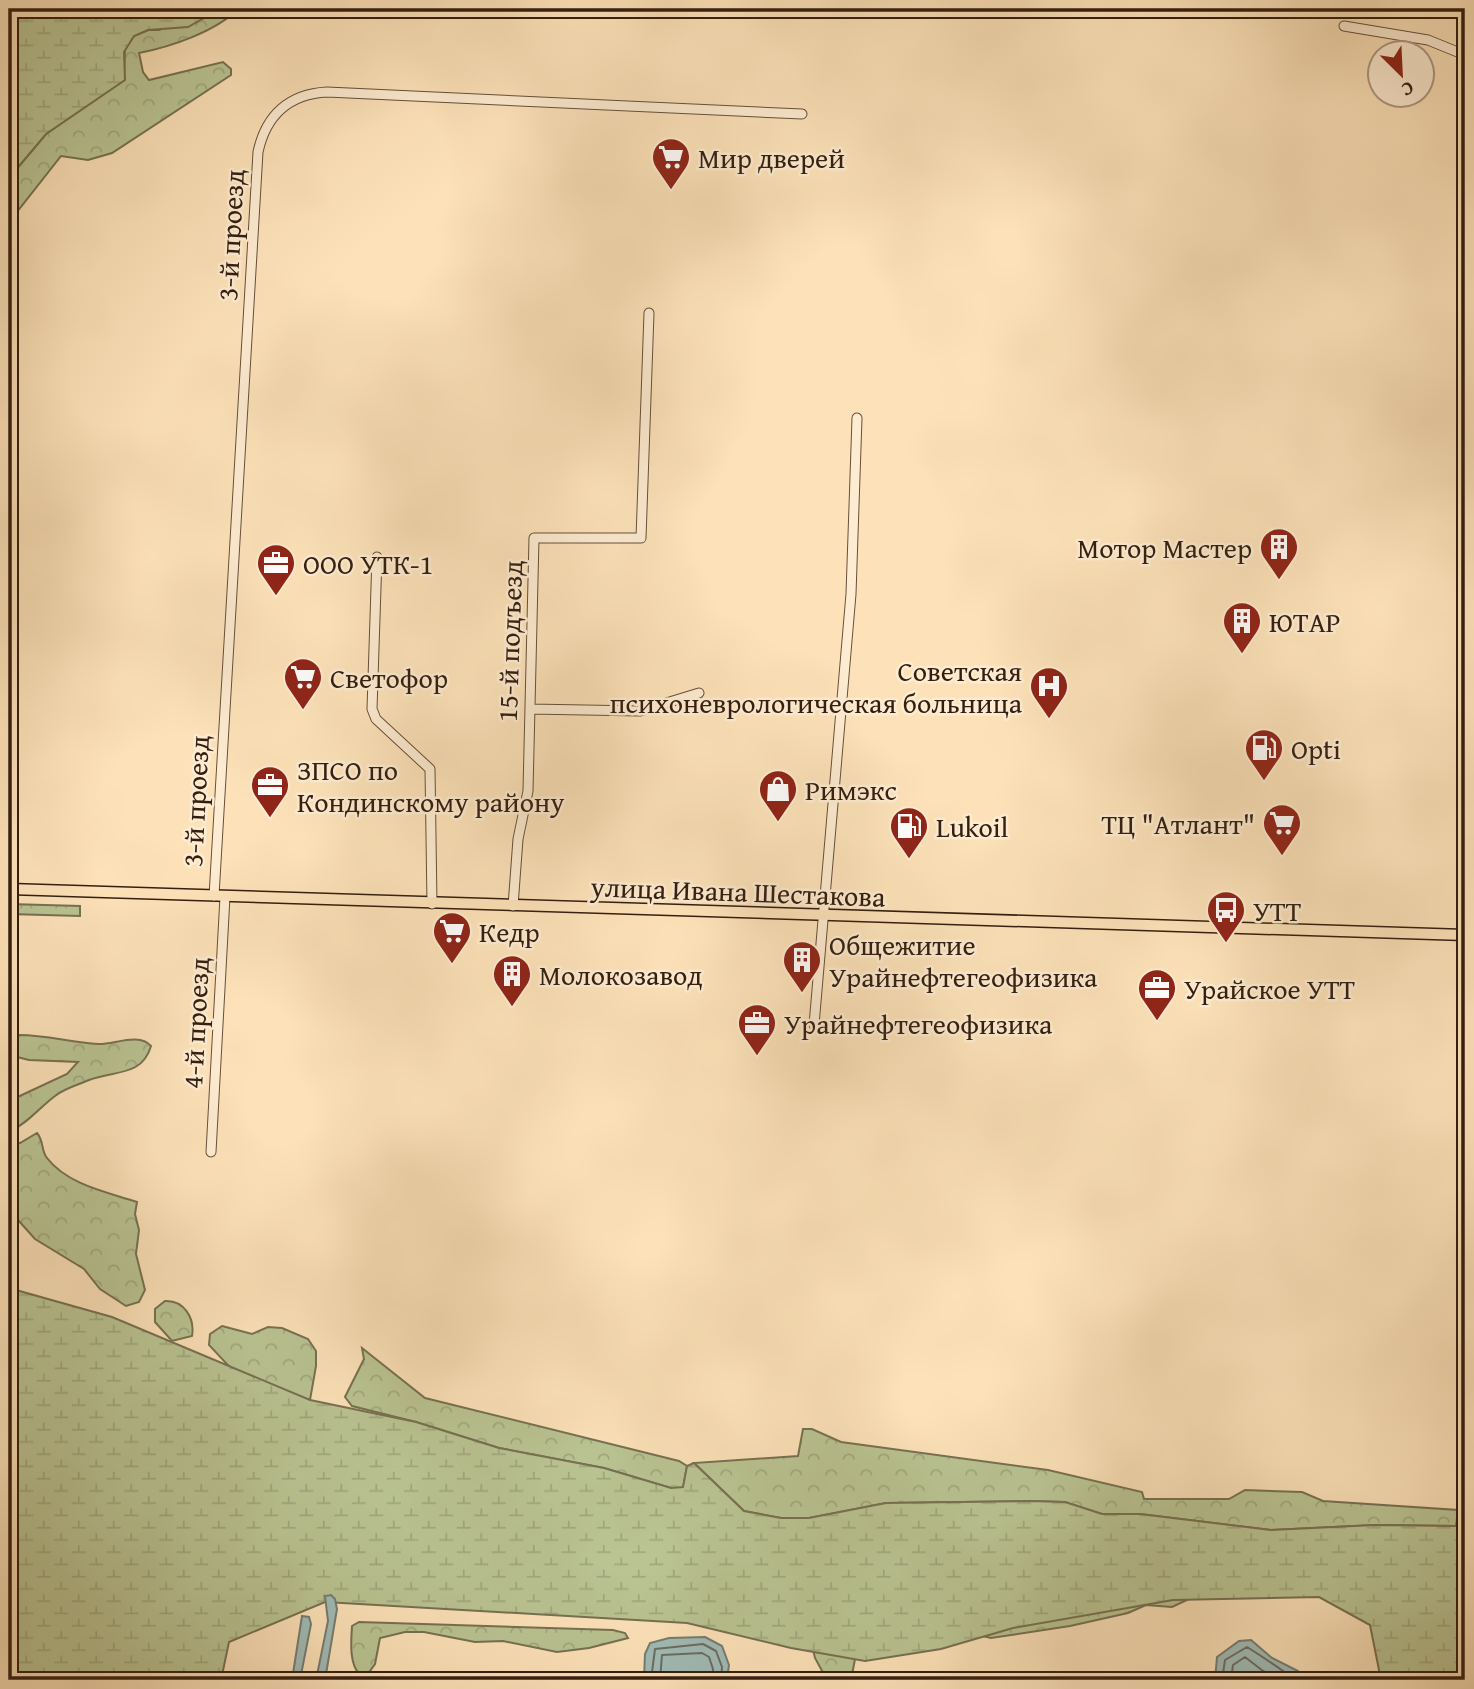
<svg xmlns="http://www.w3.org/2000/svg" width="1474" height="1689" font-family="'Gentium Book Plus',serif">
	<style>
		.forest { fill: url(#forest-crowns); stroke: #777152; stroke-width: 2 }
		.wetland { fill: url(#wetland-marsh); stroke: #777152; stroke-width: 2 }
		.water { fill: #a1bcb6; stroke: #757d74; stroke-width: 2 }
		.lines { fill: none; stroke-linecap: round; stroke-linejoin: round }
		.shore { stroke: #6a6d63; stroke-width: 2 }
		.minor-casing { stroke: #664f3a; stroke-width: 11 }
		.major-casing { stroke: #341e10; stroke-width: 13 }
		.minor { stroke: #feecd2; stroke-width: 9 }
		.major { stroke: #fde2b9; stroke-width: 10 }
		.labels { text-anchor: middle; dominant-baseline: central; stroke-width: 5; stroke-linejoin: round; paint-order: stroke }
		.poi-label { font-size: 28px; fill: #341e10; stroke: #feecd2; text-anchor: start }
		.street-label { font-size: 28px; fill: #341e10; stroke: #feecd2 }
	</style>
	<defs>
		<pattern id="forest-crowns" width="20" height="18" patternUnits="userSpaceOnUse" patternTransform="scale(1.75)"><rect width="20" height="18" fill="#bac493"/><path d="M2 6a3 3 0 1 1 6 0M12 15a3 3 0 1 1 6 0" fill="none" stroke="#a0a87e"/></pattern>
		<pattern id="wetland-marsh" width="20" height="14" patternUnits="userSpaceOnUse" patternTransform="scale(1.75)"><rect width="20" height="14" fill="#bac493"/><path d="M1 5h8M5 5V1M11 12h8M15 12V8" fill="none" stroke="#a0a87e"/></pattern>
	</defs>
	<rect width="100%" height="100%" fill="#fde2b9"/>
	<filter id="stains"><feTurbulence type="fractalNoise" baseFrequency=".00286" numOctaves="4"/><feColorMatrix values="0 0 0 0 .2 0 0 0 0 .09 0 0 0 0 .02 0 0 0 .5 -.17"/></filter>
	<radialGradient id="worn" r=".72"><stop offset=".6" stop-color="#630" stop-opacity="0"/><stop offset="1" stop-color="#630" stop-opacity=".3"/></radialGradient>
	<path class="forest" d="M208,9H238C215,32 170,47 139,53L143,72L149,80L223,62L231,69V75L112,153L88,160L61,156L9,222V178L46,134L124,80L125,49L134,36L148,30H159Z
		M9,904L80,906V916L9,914Z
		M20,1035C47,1035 72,1043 98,1044C113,1045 139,1032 151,1046C142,1077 114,1070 89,1080C78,1085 65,1088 55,1096C39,1108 27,1124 9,1132V1101L67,1074L78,1062L29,1060L17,1057L9,1049V1041Z
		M37,1133C44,1141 41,1151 47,1158C68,1185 107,1192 137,1202L135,1214L139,1230L136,1254L145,1290L139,1302L126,1306L100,1289L84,1269L35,1239L9,1210V1145L20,1143Z
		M165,1301C184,1300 195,1318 192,1336L172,1341L155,1322V1309Z
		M222,1326L252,1334L268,1327L282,1328L308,1339L316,1351V1366L310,1400L237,1375L209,1345L210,1334Z
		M362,1348L425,1398L679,1461L687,1466L683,1488H671L604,1468L499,1448L416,1422L352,1406L345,1397L364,1359Z
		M803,1429H812L841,1442L1048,1470L1142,1492L1144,1499H1229L1245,1490L1302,1492L1323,1501L1458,1510L1456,1526L1375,1525L1271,1530L1140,1514H1102L1065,1502L1029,1501L886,1503L809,1518H781L744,1511L694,1463L798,1456Z
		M1189,1599L1172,1607L1146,1605L1128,1613L1070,1626L991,1638L978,1635L1019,1609Z
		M359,1622L613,1630L625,1633L628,1638L589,1648L557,1652L503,1641L475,1642L424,1632H405L380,1638L375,1664L367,1675H360C349,1664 351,1642 352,1626Z
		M810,1637L856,1654L851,1680H827L815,1658Z"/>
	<path class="wetland" d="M9,9H220L188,27L148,30L134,36L124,52L125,80L46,134L9,178Z
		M9,1283L16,1290L112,1317L310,1400L416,1422L499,1448L604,1468L671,1488L683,1487L687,1466L694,1463L744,1511L781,1518H809L886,1503L1029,1501L1065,1502L1102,1514H1140L1271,1530L1375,1525L1456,1526L1465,1533V1680H1381L1370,1625L1319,1597L1173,1600L1013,1628L941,1649L865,1661L791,1648L687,1623L325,1602L229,1642L221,1680H9Z"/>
	<path class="water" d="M331,1595L335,1599L337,1609L325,1680H316L328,1621L325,1596Z
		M302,1616L309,1617L311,1624L300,1680H292Z
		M705,1637L722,1646L729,1665L727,1680L644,1679L645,1654L650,1643L669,1638Z
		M1251,1640L1272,1658L1298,1671L1302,1680H1215L1217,1657L1239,1641Z"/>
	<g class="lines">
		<path class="shore" d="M651,1680L655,1649L703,1644L716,1651L722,1667L721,1680
			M660,1680L662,1655L702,1653L709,1657L713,1669L712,1680
			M1222,1680L1225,1660L1247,1647C1255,1652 1292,1676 1294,1680
			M1231,1680L1233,1665L1245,1657L1263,1671L1284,1680"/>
		<defs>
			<path id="minor" d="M1344,26L1428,40L1465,55
				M377,557L372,709L376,719L430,769L432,904
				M530,709L640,711L699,693
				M214,896L258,152C266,115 289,94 327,92L802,114
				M513,906L518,839L528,791L534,538H641L649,313
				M814,1025L851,594L857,418
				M211,1152L225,897"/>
			<path id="major" d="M9,889L1465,935"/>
		</defs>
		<use href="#minor" class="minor-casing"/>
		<use href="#major" class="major-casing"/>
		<use href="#minor" class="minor"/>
		<use href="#major" class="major"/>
	</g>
	<defs>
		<symbol id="supermarket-pin" viewBox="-11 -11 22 30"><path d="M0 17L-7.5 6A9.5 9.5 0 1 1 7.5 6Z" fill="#8f2418" stroke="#feecd2"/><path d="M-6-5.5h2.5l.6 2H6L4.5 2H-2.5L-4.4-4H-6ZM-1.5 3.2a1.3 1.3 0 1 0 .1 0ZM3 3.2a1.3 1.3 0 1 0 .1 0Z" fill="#fff"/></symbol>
		<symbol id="building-pin" viewBox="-11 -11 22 30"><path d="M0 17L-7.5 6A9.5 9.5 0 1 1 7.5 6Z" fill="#8f2418" stroke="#feecd2"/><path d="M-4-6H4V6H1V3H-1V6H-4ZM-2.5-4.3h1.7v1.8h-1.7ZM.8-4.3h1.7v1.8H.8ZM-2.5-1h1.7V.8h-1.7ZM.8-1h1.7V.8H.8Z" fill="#fff"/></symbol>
		<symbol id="office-pin" viewBox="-11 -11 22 30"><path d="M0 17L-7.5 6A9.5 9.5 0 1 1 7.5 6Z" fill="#8f2418" stroke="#feecd2"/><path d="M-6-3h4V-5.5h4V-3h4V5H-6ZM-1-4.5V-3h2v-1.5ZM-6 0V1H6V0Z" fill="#fff"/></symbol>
		<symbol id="hospital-pin" viewBox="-11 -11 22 30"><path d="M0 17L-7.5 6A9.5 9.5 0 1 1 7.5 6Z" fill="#8f2418" stroke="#feecd2"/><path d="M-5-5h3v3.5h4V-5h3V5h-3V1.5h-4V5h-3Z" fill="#fff"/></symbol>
		<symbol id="fuel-pin" viewBox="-11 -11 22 30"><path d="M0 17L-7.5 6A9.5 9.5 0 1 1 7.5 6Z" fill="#8f2418" stroke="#feecd2"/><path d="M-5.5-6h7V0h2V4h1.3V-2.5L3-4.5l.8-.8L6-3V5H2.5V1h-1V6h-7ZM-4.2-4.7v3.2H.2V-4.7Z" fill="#fff"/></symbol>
		<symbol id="shop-pin" viewBox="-11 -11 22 30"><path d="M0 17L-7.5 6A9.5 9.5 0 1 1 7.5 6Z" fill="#8f2418" stroke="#feecd2"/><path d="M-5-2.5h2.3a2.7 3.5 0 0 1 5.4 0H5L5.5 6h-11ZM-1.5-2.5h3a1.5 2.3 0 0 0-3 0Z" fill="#fff"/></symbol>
		<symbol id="bus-pin" viewBox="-11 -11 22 30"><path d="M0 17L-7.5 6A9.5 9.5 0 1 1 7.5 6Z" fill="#8f2418" stroke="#feecd2"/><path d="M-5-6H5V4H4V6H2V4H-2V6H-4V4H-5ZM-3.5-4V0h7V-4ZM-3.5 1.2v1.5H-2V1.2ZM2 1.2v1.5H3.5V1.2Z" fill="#fff"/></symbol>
	</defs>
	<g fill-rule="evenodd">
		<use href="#supermarket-pin" x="649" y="135" width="44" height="60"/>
		<use href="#building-pin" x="1257" y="525" width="44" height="60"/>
		<use href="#office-pin" x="254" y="541" width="44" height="60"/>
		<use href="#building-pin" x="1220" y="599" width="44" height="60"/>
		<use href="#supermarket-pin" x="281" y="655" width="44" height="60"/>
		<use href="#hospital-pin" x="1027" y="664" width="44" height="60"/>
		<use href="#fuel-pin" x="1242" y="726" width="44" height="60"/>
		<use href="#office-pin" x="248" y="763" width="44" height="60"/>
		<use href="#shop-pin" x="756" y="767" width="44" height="60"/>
		<use href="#supermarket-pin" x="1260" y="801" width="44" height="60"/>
		<use href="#fuel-pin" x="887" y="804" width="44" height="60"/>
		<use href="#bus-pin" x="1204" y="888" width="44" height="60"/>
		<use href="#supermarket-pin" x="430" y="909" width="44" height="60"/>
		<use href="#building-pin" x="780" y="938" width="44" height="60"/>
		<use href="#building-pin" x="490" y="952" width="44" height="60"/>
		<use href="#office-pin" x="1135" y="966" width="44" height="60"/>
		<use href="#office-pin" x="735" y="1001" width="44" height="60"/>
	</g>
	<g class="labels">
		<g class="poi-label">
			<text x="698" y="157">Мир дверей</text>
			<text x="1252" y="547" text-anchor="end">Мотор Мастер</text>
			<text x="303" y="563">ООО УТК-1</text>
			<text x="1269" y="621">ЮТАР</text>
			<text x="1022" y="670" text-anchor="end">Советская<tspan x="1022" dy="32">психоневрологическая больница</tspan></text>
			<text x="330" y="677">Светофор</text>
			<text x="1291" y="748">Opti</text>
			<text x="297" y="769">ЗПСО по<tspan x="297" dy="32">Кондинскому району</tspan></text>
			<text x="805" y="789">Римэкс</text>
			<text x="1255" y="823" text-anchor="end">ТЦ "Атлант"</text>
			<text x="936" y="826">Lukoil</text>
			<text x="1253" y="910">УТТ</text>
			<text x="479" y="931">Кедр</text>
			<text x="829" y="944">Общежитие<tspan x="829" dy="32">Урайнефтегеофизика</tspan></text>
			<text x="539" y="974">Молокозавод</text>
			<text x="1184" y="988">Урайское УТТ</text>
			<text x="784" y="1023">Урайнефтегеофизика</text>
		</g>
		<g class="street-label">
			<text transform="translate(230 235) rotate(-87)">3-й проезд</text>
			<text transform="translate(509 641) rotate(-88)">15-й подъезд</text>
			<text transform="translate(195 801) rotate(-87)">3-й проезд</text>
			<text transform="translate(738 891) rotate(2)">улица Ивана Шестакова</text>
			<text transform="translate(195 1023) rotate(-87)">4-й проезд</text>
		</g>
	</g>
	<rect width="1474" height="1689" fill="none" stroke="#fde2b9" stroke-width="35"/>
	<rect x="10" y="10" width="1453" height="1668" fill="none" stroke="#341e10" stroke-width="3.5"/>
	<rect x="18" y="18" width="1439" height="1654" fill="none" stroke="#341e10" stroke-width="2"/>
	<g transform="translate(1401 74) rotate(156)"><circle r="33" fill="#feecd2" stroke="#ad9a84" stroke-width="2"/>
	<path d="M0-5L12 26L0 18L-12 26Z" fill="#8f2418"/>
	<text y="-10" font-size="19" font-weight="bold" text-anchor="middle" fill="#341e10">С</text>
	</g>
	<rect width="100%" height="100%" filter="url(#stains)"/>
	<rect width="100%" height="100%" fill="url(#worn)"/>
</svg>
